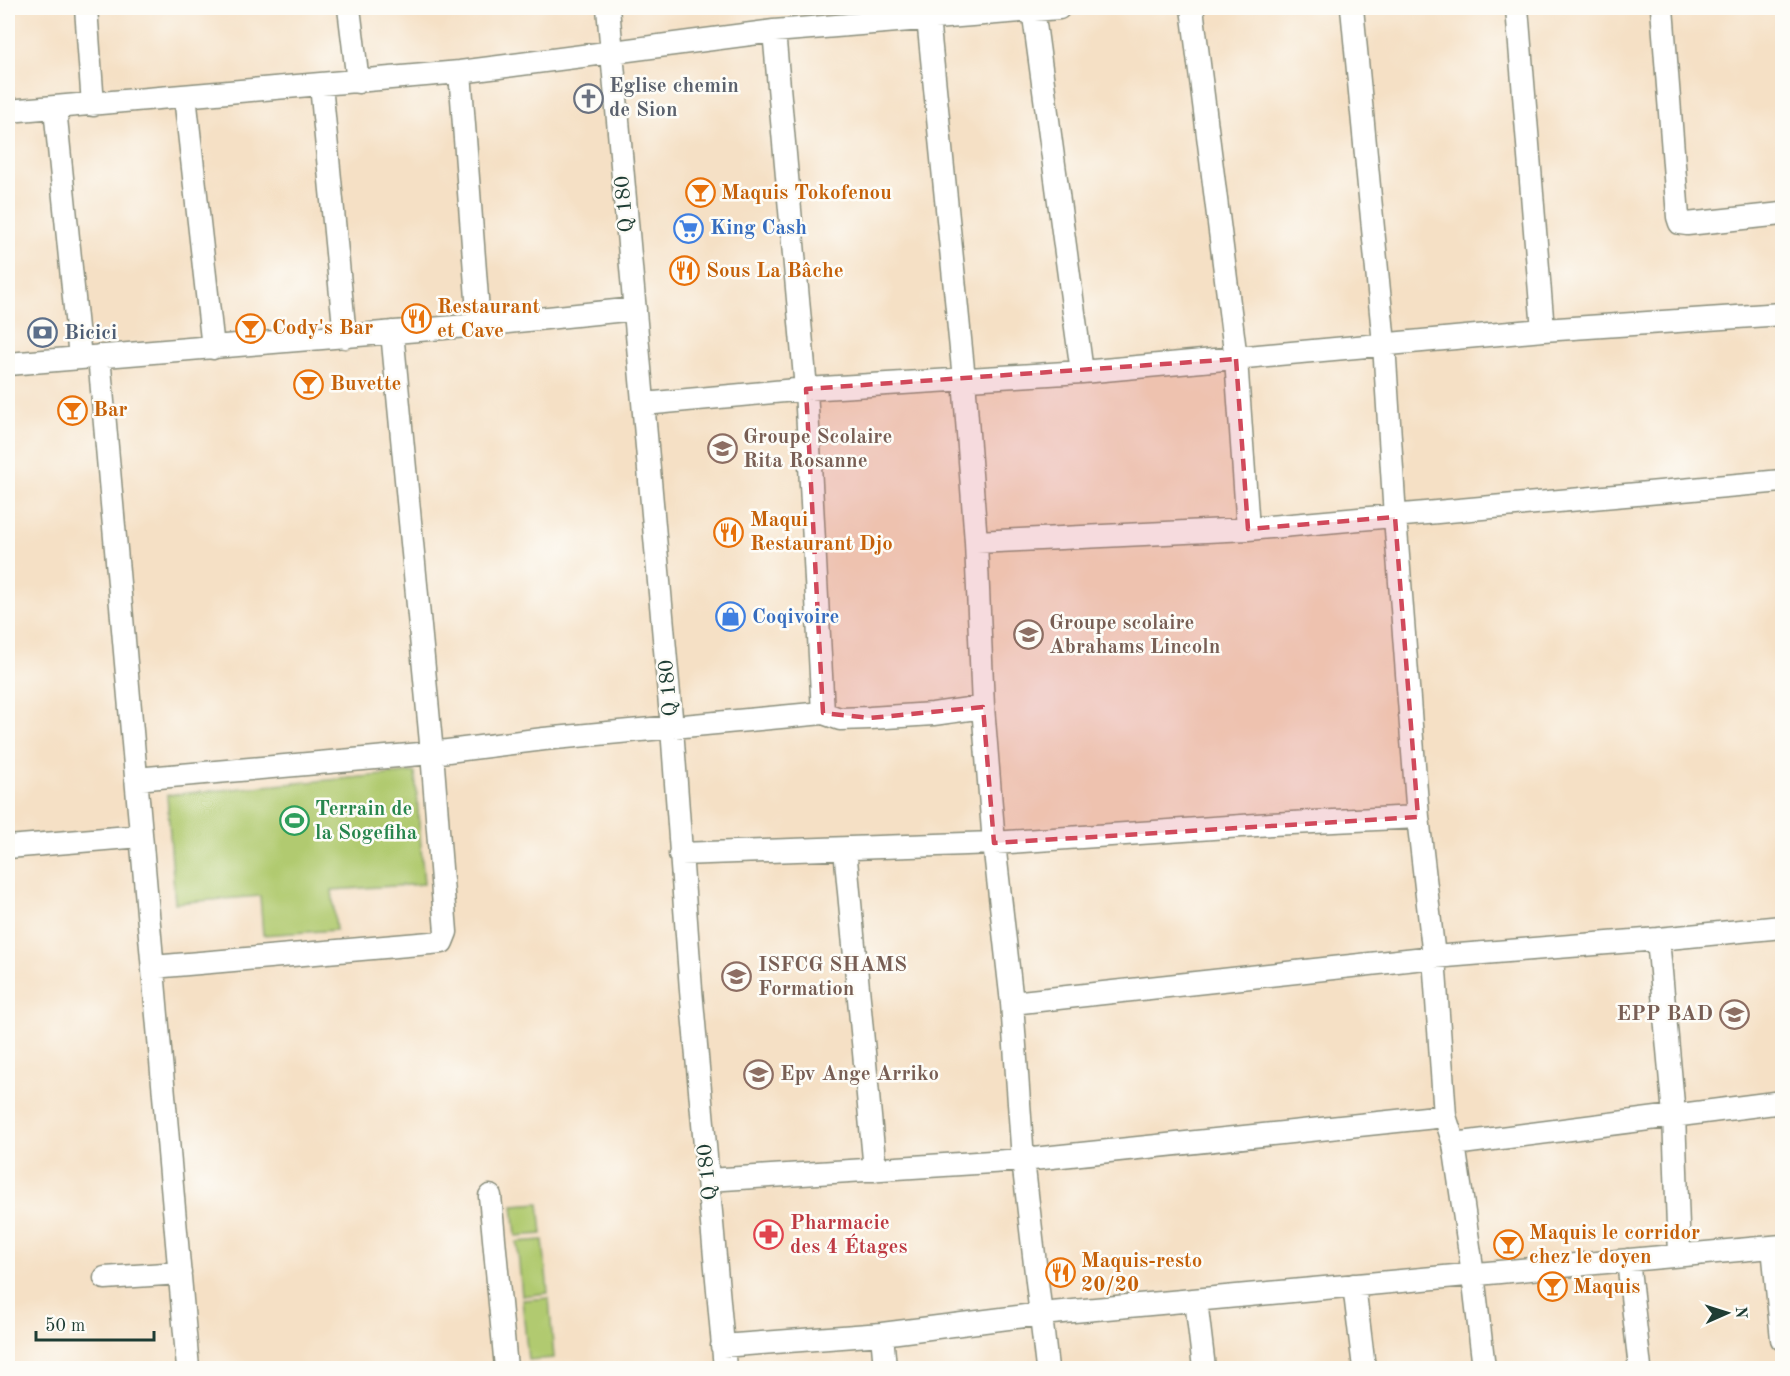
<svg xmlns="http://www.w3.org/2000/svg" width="1790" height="1376" font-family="'Old Standard TT',serif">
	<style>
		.green { fill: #b1ca6f; stroke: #688452; stroke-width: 1.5 }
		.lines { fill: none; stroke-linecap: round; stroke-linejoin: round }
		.minor-casing { stroke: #8a8e7c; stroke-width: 25 }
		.minor { stroke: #fff; stroke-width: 22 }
		.marked { fill: #d1495b; fill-opacity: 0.2; stroke: #d1495b; stroke-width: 4.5; stroke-dasharray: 12 8; stroke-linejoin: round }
		.labels { text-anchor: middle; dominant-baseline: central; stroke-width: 5; stroke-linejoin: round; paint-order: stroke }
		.worship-label { font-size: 21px; font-weight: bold; fill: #5b616d; stroke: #fdfcf7; text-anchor: start }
		.food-label { font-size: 21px; font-weight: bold; fill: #c56008; stroke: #fdfcf7; text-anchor: start }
		.street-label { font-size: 21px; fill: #1f3d34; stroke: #fdfcf7 }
		.shop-label { font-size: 21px; font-weight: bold; fill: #366cbe; stroke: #fdfcf7; text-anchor: start }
		.service-label { font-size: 21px; font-weight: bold; fill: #4e5e75; stroke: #fdfcf7; text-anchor: start }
		.education-label { font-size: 21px; font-weight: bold; fill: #785e54; stroke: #fdfcf7; text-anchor: start }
		.leisure-label { font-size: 21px; font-weight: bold; fill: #27864d; stroke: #fdfcf7; text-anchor: start }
		.health-label { font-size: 21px; font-weight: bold; fill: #be3a42; stroke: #fdfcf7; text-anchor: start }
	</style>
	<rect width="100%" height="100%" fill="#fdfcf7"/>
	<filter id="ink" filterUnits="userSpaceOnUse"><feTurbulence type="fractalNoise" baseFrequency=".0167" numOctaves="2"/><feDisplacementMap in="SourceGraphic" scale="12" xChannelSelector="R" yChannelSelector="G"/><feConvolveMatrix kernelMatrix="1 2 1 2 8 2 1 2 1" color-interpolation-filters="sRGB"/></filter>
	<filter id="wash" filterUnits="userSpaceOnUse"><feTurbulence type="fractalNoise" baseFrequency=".008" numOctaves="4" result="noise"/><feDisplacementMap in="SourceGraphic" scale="24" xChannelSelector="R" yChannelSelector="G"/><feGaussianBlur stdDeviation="1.35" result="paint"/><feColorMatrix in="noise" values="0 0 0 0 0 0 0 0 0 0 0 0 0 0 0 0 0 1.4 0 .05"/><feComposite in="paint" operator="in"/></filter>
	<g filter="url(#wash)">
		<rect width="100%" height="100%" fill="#f5e0c5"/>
		<path class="green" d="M415,772L424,884L332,890L336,930L263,935L260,896L175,903L167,795Z
			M539,1203L542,1234L516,1236L513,1205Z
			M543,1240L548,1293L522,1296L517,1242Z
			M549,1298L554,1358L528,1360L522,1300Z"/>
	</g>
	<g filter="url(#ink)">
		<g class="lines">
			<defs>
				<path id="minor" d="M86,8L93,105
					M349,8L358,82
					M608,8L672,728L691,990L725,1368
					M927,8L964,379L976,542L983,707L994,843L1012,1003L1023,1160L1047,1368
					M1192,8L1236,359L1248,529
					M1352,8L1384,344L1395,517L1418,817L1434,957L1445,1116L1454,1144L1473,1274L1484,1368
					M1517,8L1543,330
					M1662,8L1678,217L1680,223L1687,224L1782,214
					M1033,9L1082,372
					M774,31L806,389L823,713
					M460,72L479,325
					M321,85L345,337
					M185,96L213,348
					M55,108L80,358
					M8,111L460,72L774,31L1059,8
					M99,356L188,1368
					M8,364L479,325L635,309
					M644,404L806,389L1082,372L1543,330L1782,314
					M976,542L1248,529L1782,481
					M136,779L432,753L544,739L823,713L840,719L870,718L933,714L983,707
					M8,847L141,836
					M845,849L875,1170
					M680,854L994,843L1271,824L1418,817
					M1658,939L1674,1115L1679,1255
					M153,967L442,942L446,932L432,753L392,332
					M1012,1003L1434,957L1658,939L1782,927
					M1454,1144L1782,1102
					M708,1180L1023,1160L1445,1116
					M490,1196L506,1368
					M1773,1247L1782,1339
					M1628,1260L1640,1368
					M105,1278L180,1273
					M1354,1285L1364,1368
					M1196,1300L1204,1368
					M882,1334L885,1368
					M722,1346L882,1334L1041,1314L1782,1246"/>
			</defs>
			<use href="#minor" class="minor-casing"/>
			<use href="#minor" class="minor"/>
		</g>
	</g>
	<path class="marked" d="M1236,359L1248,529L1395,517L1418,817L994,843L983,707L870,718L823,713L806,389Z"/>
	<defs>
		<symbol id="church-ring" viewBox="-11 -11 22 22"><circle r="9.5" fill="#fdfcf7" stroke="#6b7280" stroke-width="1.5"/><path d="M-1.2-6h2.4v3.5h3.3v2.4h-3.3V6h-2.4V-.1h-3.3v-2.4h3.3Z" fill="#6b7280"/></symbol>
		<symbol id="bar-ring" viewBox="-11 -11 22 22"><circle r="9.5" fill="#fdfcf7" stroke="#e8710a" stroke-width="1.5"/><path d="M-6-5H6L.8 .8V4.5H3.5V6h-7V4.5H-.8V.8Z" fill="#e8710a"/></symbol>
		<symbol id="supermarket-ring" viewBox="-11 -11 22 22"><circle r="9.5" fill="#fdfcf7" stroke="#3f7fe0" stroke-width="1.5"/><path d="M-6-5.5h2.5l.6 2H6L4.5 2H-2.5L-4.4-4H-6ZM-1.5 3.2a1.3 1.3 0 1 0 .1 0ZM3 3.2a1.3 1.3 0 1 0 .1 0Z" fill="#3f7fe0"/></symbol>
		<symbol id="restaurant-ring" viewBox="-11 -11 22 22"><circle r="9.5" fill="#fdfcf7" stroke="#e8710a" stroke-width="1.5"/><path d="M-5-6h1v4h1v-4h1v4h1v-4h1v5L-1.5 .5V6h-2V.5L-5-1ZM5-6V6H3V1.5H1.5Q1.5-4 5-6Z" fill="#e8710a"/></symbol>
		<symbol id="bank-ring" viewBox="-11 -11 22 22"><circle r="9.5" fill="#fdfcf7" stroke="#5c6f8a" stroke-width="1.5"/><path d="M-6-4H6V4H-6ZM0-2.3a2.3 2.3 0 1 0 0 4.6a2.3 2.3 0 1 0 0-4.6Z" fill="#5c6f8a"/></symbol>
		<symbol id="school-ring" viewBox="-11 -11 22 22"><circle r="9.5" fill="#fdfcf7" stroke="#8d6e63" stroke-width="1.5"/><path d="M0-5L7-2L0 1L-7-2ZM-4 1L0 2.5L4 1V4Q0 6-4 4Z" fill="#8d6e63"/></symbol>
		<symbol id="shop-ring" viewBox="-11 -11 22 22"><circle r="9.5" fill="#fdfcf7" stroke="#3f7fe0" stroke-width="1.5"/><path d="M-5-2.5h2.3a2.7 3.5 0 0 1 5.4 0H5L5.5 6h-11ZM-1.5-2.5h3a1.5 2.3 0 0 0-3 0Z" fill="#3f7fe0"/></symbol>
		<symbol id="stadium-ring" viewBox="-11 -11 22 22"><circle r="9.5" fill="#fdfcf7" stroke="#2e9e5b" stroke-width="1.5"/><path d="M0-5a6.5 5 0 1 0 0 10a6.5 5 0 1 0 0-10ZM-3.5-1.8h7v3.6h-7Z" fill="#2e9e5b"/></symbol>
		<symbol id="pharmacy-ring" viewBox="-11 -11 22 22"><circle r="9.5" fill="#fdfcf7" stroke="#e0444e" stroke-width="1.5"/><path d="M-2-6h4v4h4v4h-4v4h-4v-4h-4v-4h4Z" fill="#e0444e"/></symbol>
	</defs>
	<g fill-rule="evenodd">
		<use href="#church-ring" x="572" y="82" width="33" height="33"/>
		<use href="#bar-ring" x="684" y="176" width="33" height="33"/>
		<use href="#supermarket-ring" x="672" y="212" width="33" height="33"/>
		<use href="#restaurant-ring" x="668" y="254" width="33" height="33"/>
		<use href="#restaurant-ring" x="400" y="302" width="33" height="33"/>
		<use href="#bar-ring" x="234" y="312" width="33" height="33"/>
		<use href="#bank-ring" x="26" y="316" width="33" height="33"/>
		<use href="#bar-ring" x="292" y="368" width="33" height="33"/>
		<use href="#bar-ring" x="56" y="394" width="33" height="33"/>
		<use href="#school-ring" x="706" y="432" width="33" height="33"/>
		<use href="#restaurant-ring" x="712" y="516" width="33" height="33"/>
		<use href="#shop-ring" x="714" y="600" width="33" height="33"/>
		<use href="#school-ring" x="1012" y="618" width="33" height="33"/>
		<use href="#stadium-ring" x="278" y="804" width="33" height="33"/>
		<use href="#school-ring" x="720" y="960" width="33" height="33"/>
		<use href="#school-ring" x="1718" y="998" width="33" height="33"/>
		<use href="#school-ring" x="742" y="1058" width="33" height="33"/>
		<use href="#pharmacy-ring" x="752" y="1218" width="33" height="33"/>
		<use href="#bar-ring" x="1492" y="1228" width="33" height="33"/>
		<use href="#restaurant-ring" x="1044" y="1256" width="33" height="33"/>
		<use href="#bar-ring" x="1536" y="1270" width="33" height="33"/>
	</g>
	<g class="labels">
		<g class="worship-label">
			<text x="609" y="86">Eglise chemin<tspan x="609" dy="24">de Sion</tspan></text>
		</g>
		<g class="food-label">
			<text x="721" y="193">Maquis Tokofenou</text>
			<text x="706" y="271">Sous La Bâche</text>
			<text x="437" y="307">Restaurant<tspan x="437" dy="24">et Cave</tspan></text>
			<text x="272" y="328">Cody's Bar</text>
			<text x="330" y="384">Buvette</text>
			<text x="93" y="410">Bar</text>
			<text x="750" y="520">Maqui<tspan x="750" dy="24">Restaurant Djo</tspan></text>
			<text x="1529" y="1233">Maquis le corridor<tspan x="1529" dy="24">chez le doyen</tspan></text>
			<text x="1081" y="1261">Maquis-resto<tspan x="1081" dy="24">20/20</tspan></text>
			<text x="1573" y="1287">Maquis</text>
		</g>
		<g class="street-label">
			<text transform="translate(625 204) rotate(-95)">Q 180</text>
			<text transform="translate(669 688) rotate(-95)">Q 180</text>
			<text transform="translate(708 1172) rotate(-96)">Q 180</text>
		</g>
		<g class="shop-label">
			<text x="710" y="228">King Cash</text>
			<text x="752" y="617">Coqivoire</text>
		</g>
		<g class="service-label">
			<text x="64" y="333">Bicici</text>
		</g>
		<g class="education-label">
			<text x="743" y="437">Groupe Scolaire<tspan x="743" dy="24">Rita Rosanne</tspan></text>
			<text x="1049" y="623">Groupe scolaire<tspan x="1049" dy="24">Abrahams Lincoln</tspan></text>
			<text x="758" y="965">ISFCG SHAMS<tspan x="758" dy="24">Formation</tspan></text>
			<text x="1713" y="1014" text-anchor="end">EPP BAD</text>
			<text x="780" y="1074">Epv Ange Arriko</text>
		</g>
		<g class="leisure-label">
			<text x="315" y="809">Terrain de<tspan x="315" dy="24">la Sogefiha</tspan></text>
		</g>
		<g class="health-label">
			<text x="790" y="1223">Pharmacie<tspan x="790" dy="24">des 4 Étages</tspan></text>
		</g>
	</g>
	<rect width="1790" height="1376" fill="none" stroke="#fdfcf7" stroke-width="30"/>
	<g transform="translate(1727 1313) rotate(87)" stroke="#fdfcf7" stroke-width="4.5" paint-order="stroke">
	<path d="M0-4.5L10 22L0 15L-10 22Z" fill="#1f3d34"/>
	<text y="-9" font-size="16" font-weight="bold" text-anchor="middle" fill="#1f3d34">N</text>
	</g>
	<path d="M36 1331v9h118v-9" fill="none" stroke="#1f3d34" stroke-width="3"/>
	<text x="45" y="1331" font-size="18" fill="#1f3d34" stroke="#fdfcf7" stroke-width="4.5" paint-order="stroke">50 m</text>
</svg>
